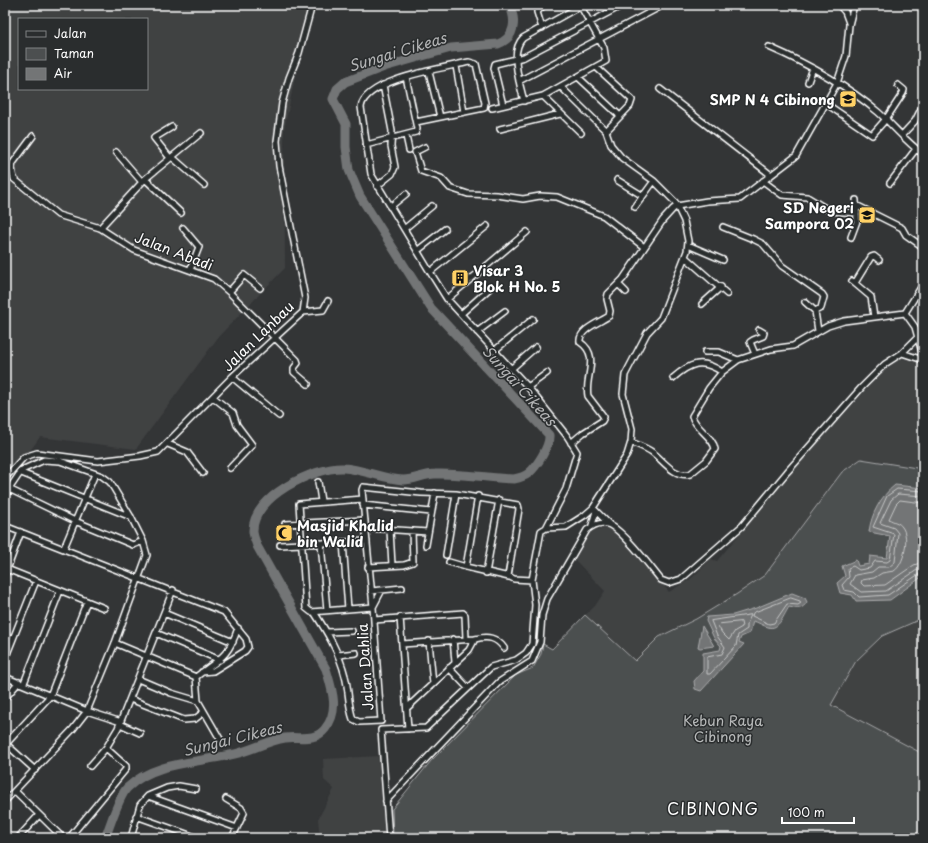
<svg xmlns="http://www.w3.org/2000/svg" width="928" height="843" font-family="'Playpen Sans',sans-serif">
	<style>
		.built { fill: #404243; fill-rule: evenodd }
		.green { fill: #4c4f50; stroke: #a6a7a8 }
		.water { fill: #737576; stroke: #abacad }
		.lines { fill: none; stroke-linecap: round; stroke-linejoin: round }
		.shore { stroke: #c7c8c8; stroke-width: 1 }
		.river { stroke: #737576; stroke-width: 9 }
		.minor-casing { stroke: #fff; stroke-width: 8 }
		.minor { stroke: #2a2d2e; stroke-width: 5 }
		.labels { text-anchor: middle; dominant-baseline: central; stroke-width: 3; stroke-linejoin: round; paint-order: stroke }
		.poi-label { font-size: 14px; font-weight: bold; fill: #fff; stroke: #2a2d2e; text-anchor: end }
		.street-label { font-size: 14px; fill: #fff; stroke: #2a2d2e }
		.park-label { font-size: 14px; fill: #b7b9b9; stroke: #2a2d2e }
		.water-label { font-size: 15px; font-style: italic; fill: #b2b3b4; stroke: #2a2d2e }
		.quarter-label { font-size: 16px; letter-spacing: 1px; fill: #fff; stroke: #2a2d2e }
	</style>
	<rect width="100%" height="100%" fill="#333536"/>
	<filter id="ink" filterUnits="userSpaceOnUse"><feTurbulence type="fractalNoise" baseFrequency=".025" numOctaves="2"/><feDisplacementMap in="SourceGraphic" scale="8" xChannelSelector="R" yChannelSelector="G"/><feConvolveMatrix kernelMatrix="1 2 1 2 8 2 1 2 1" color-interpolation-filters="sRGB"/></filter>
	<g filter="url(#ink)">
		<path class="built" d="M5,5H310L284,130L285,268L219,336L136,449L40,437L5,485ZM19,19H147V89H19Z
			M901,358L923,363V838H320L318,819L334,789L324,780L323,759L380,756L383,811L392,809L431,761L492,696L516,675L533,668L541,654L543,644L552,649L579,621L595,606L605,591L575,560L590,531L610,527L617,533L627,541L669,592L692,578L711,559L717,561L796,467L881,373Z"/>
		<path class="green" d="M861,459L923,469V618L882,636L856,661L831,705L923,754V838H393L392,809L431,761L516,675L533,668L541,654L543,644L552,649L585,615L635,661L659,637L696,619L737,594L765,575L842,472Z"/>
		<path class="water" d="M895,485L923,488V576L890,600L856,601L852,595L840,593L837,583L845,576L842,566L856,560L858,566L869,564L870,556L887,558L890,536L869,532C871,514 881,496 895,485Z
			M792,593L805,598L807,602C802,610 798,609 789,607C784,614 779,631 768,627C763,626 758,622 753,621L750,633L741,637L739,642L744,644L701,691L695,689L694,681L703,671V653L720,650L721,646L714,638L706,621L707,617L733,615L756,608Z
			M702,626L714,646L700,648L698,647Z"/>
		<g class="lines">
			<path class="shore" d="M923,491L897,489L887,496L873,527L894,534L890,560L887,562L875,561L870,568L859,570L853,566L848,568L849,577L842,585L844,590L854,592L859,597L888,595L919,574L923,573
				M923,496L898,494L891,500L880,523L894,528L898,533L895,562L889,567H878L872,572L855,575L850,584L861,592L886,591L917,570L923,568
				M923,503L900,500L896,504L889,519C893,522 899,522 902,527C910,537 904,565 894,571L882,573L874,578L862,580L861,583L864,586L885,585L914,565L923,562
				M791,598L800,601L801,603L798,605L787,604L774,623L769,624L752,616L753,613Z
				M751,615L747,624V629L738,635L736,646L710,674H707V657L722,654L725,647L717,636L711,621Z
				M741,622L742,627L735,631L729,640L722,633L718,626L720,624Z"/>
			<path class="river" d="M105,838C110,826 119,796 127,788C154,762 195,763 230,755C249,752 266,741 285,738C298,736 315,742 325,729C340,711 332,689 326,669L257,546C256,542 253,536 253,531C252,497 314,467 343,468C363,469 383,479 403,480C415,480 424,474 435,474C461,473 488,478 514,479C519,478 524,477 529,473C537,466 550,446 549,435L431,308L360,196L349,170L346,147V124L333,99L337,89L345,82L384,67L451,48L498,44C515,38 517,20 509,5"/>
			<defs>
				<path id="minor" d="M839,5L845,12L849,23
					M542,28L537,12L544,5
					M769,47C808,64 846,85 878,112C893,125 906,142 923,154
					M456,66L464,112
					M596,67L632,100L630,106L606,131
					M429,72L440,117
					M578,77L620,116
					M519,81L658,8L661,5
					M808,82L813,68
					M660,89L771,175
					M543,96L581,133
					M524,101C520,85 509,51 523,38L582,5
					M825,103L872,135L886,119L903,93L904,90L898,85
					M503,105L494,68L495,64L524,57L623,5
					M492,108L543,96L606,61L604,48L580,5
					M416,122L484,108L485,103L476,64L469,62C445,68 365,79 361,107L371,174L430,272L447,299L528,387L567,436L577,452L566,489L546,528
					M500,129L560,114
					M902,135L915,121L921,109
					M33,136L13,163L12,168L14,179L58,215L100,228L134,250L214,279L229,292L297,360L298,363L294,368V372L308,384
					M406,136L409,150
					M366,145L416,132L417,129L406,77
					M425,147L415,152L421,171L441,178L450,188L468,194L497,195L523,199L540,196L557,197L604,216L644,247
					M116,152L142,182
					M172,157L204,185
					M170,158L154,138L172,127
					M145,179L181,213
					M617,180L643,196
					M763,181L782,195L807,197L830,211L857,213
					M890,183L916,149
					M377,186L392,174L395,167L391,146L392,131L383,85
					M856,205L902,228L906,235L923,247
					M390,207L406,194
					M635,207L654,181
					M723,227L753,239L763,244L782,266L822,294L824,297L821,308L815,311
					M100,228L145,179L201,133
					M183,228L199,247L190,270
					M404,229L432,206
					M851,237L857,221L856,200
					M688,245L723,260
					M417,251L445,229
					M685,257L727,294
					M430,272L487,226
					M852,281L871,297L874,317
					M855,283L871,257L874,256L879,260
					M619,285L626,292
					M229,292L244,275L260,288
					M447,299L527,232
					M805,302L815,311L818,331
					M702,304L721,287
					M303,312L323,310L328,301
					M905,313L915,327L923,356
					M461,314L489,289
					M477,332L505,311
					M494,351L533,319
					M705,352H719L738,360
					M902,353L918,337
					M755,354L750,342L753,340L763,336L764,333L759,330
					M511,369L536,347
					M232,377L279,416
					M673,378C690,363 702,358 722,372
					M528,387L547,373
					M213,397L233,413L237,425L252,445L230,468
					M631,442C638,445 646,448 652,452C663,460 674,478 690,474L706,461L715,449C713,436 696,430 692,416L709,388L722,372L738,360L771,349L793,346L828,326L844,321L905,313L923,284
					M571,443L583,433L602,421L604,417L588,396C584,377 601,356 580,342C578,330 600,322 609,316L610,311L607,299L608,294L623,279L663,220L673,209L677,206L707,201L740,199L796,156L837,83L846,56L849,25L854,5
					M168,444L187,452L203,473
					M19,472L131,517
					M5,478L24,457L37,453L98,461L140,456L158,452L232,377L303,312L305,298L279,166L277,141L282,103L289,78L299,53L312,5
					M318,482L321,501
					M9,489L75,521L133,545L143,541
					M5,495L22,470L44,460L60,461L102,476L110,482L131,517L143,541L147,555L115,643L87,711L73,729L5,801
					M478,496L466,567L509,577
					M363,499L299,504L306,608L311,612L373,607L382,590
					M363,505L431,512
					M593,508L609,524
					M285,524L365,520
					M592,525L596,511
					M5,526L224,612L246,639L248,647L245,651L213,671L202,672
					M366,528L428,532
					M390,530L392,565
					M343,542L348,609
					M321,544L327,610
					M280,545L367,541
					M426,545L435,493
					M64,548L95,474
					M446,555L456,494
					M449,562L466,567
					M368,567L404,565L413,562L412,531
					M7,569L104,608
					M486,573L499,500
					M5,575L21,532
					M371,591L402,588
					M314,612C327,632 339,652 345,676C349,690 348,706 353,719L359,722L381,721L373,607L362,490L363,487L421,493L456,494L518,505L519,509L508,576L514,579L532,580
					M164,613L233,642
					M400,617L408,729
					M374,620L463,613L465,615L466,639
					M327,632L352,631
					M156,633L220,660
					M453,639L455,662
					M475,639C488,636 496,637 504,648
					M429,641L433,684
					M115,643L196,677
					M402,644L475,639L469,650L408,707
					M338,655L356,653
					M5,659L36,581
					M449,668L468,688
					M5,677L87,711L121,722
					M196,677L198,701L220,739
					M196,677C219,659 228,658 238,628
					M138,679L171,693L198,701
					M24,683L60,591
					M5,698L19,682
					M130,699L184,720L195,719L204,712
					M120,724L140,733
					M5,743L35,770
					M5,745L50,696L87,601
					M90,766L106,748L118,728L173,590
					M15,791L63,838
					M148,796L237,828
					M226,799L241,808L244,813L232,838
					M386,801L499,682L532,661L540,642L542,615L547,599L587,530C593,525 602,521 610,525C625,533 649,565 661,580L669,583L681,579L742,526L787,472L862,387L885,364L902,353L923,360
					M136,816L198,838
					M18,838L39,815
					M69,838L126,769V766L106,748
					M131,838L140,805L148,796L167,788L179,786L196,789
					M389,838L381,730L426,728L491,667L516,660L526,653L532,644L535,605L532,580L541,531L546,528L566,527L585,515L593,508L627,455L631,442L632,429L623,394L625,375L647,333L661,318L687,251L688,241L684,221L675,202L654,181L622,158L611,145L606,131L561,87"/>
			</defs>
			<use href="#minor" class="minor-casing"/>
			<use href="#minor" class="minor"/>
		</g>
	</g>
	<defs>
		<symbol id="school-square" viewBox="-11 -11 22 22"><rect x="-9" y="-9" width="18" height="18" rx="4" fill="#ffd166" stroke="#2a2d2e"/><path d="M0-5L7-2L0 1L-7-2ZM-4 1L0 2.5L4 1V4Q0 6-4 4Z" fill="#111"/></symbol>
		<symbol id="building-square" viewBox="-11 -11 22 22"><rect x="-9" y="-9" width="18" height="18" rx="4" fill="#ffd166" stroke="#2a2d2e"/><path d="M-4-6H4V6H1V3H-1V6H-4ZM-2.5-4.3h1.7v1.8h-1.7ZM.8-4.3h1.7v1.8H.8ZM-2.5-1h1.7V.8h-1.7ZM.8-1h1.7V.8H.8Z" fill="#111"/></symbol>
		<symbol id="mosque-square" viewBox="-11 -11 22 22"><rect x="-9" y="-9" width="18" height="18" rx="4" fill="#ffd166" stroke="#2a2d2e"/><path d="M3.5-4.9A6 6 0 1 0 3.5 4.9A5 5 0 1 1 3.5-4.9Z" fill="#111"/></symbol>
	</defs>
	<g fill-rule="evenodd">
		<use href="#school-square" x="838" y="89" width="20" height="20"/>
		<use href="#school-square" x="857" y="205" width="20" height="20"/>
		<use href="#building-square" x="450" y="268" width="20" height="20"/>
		<use href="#mosque-square" x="274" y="523" width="20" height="20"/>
	</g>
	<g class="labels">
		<g class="poi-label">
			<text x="835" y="99">SMP N 4 Cibinong</text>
			<text x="854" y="207">SD Negeri<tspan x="854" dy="16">Sampora 02</tspan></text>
			<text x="473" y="270" text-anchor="start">Visar 3<tspan x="473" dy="16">Blok H No. 5</tspan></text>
			<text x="297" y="525" text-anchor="start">Masjid Khalid<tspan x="297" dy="16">bin Walid</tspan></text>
		</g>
		<g class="street-label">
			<text transform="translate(174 251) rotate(21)">Jalan Abadi</text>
			<text transform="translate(258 336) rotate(-44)">Jalan Lanbau</text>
			<text transform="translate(365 667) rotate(-94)">Jalan Dahlia</text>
		</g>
		<g class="park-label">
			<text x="723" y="720">Kebun Raya<tspan x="723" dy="16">Cibinong</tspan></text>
		</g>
		<g class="water-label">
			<text transform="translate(397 51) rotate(-17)">Sungai Cikeas</text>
			<text transform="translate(520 385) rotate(48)">Sungai Cikeas</text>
			<text transform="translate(232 738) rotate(-14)">Sungai Cikeas</text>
		</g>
		<g class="quarter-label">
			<text x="713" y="808">CIBINONG</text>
		</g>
	</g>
	<rect width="928" height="843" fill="none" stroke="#2a2d2e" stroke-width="20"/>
	<rect x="10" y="10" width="908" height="823" fill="none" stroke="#fff" stroke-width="1.5" filter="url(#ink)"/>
	<rect x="18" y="18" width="130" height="72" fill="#2a2d2e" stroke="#7f8182"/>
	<rect x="26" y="31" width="20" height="6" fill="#2a2d2e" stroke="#7f8182"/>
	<text x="54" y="38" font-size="12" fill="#ffffff">Jalan</text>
	<rect x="26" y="48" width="20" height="12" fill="#4c4f50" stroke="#7f8182"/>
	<text x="54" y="58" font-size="12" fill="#ffffff">Taman</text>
	<rect x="26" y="68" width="20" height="12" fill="#737576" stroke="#7f8182"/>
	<text x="54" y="78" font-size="12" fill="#ffffff">Air</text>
	<path d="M782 817v6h72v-6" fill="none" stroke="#ffffff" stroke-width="2"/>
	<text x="788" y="817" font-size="12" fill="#ffffff" stroke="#2a2d2e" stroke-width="3" paint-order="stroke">100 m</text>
</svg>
